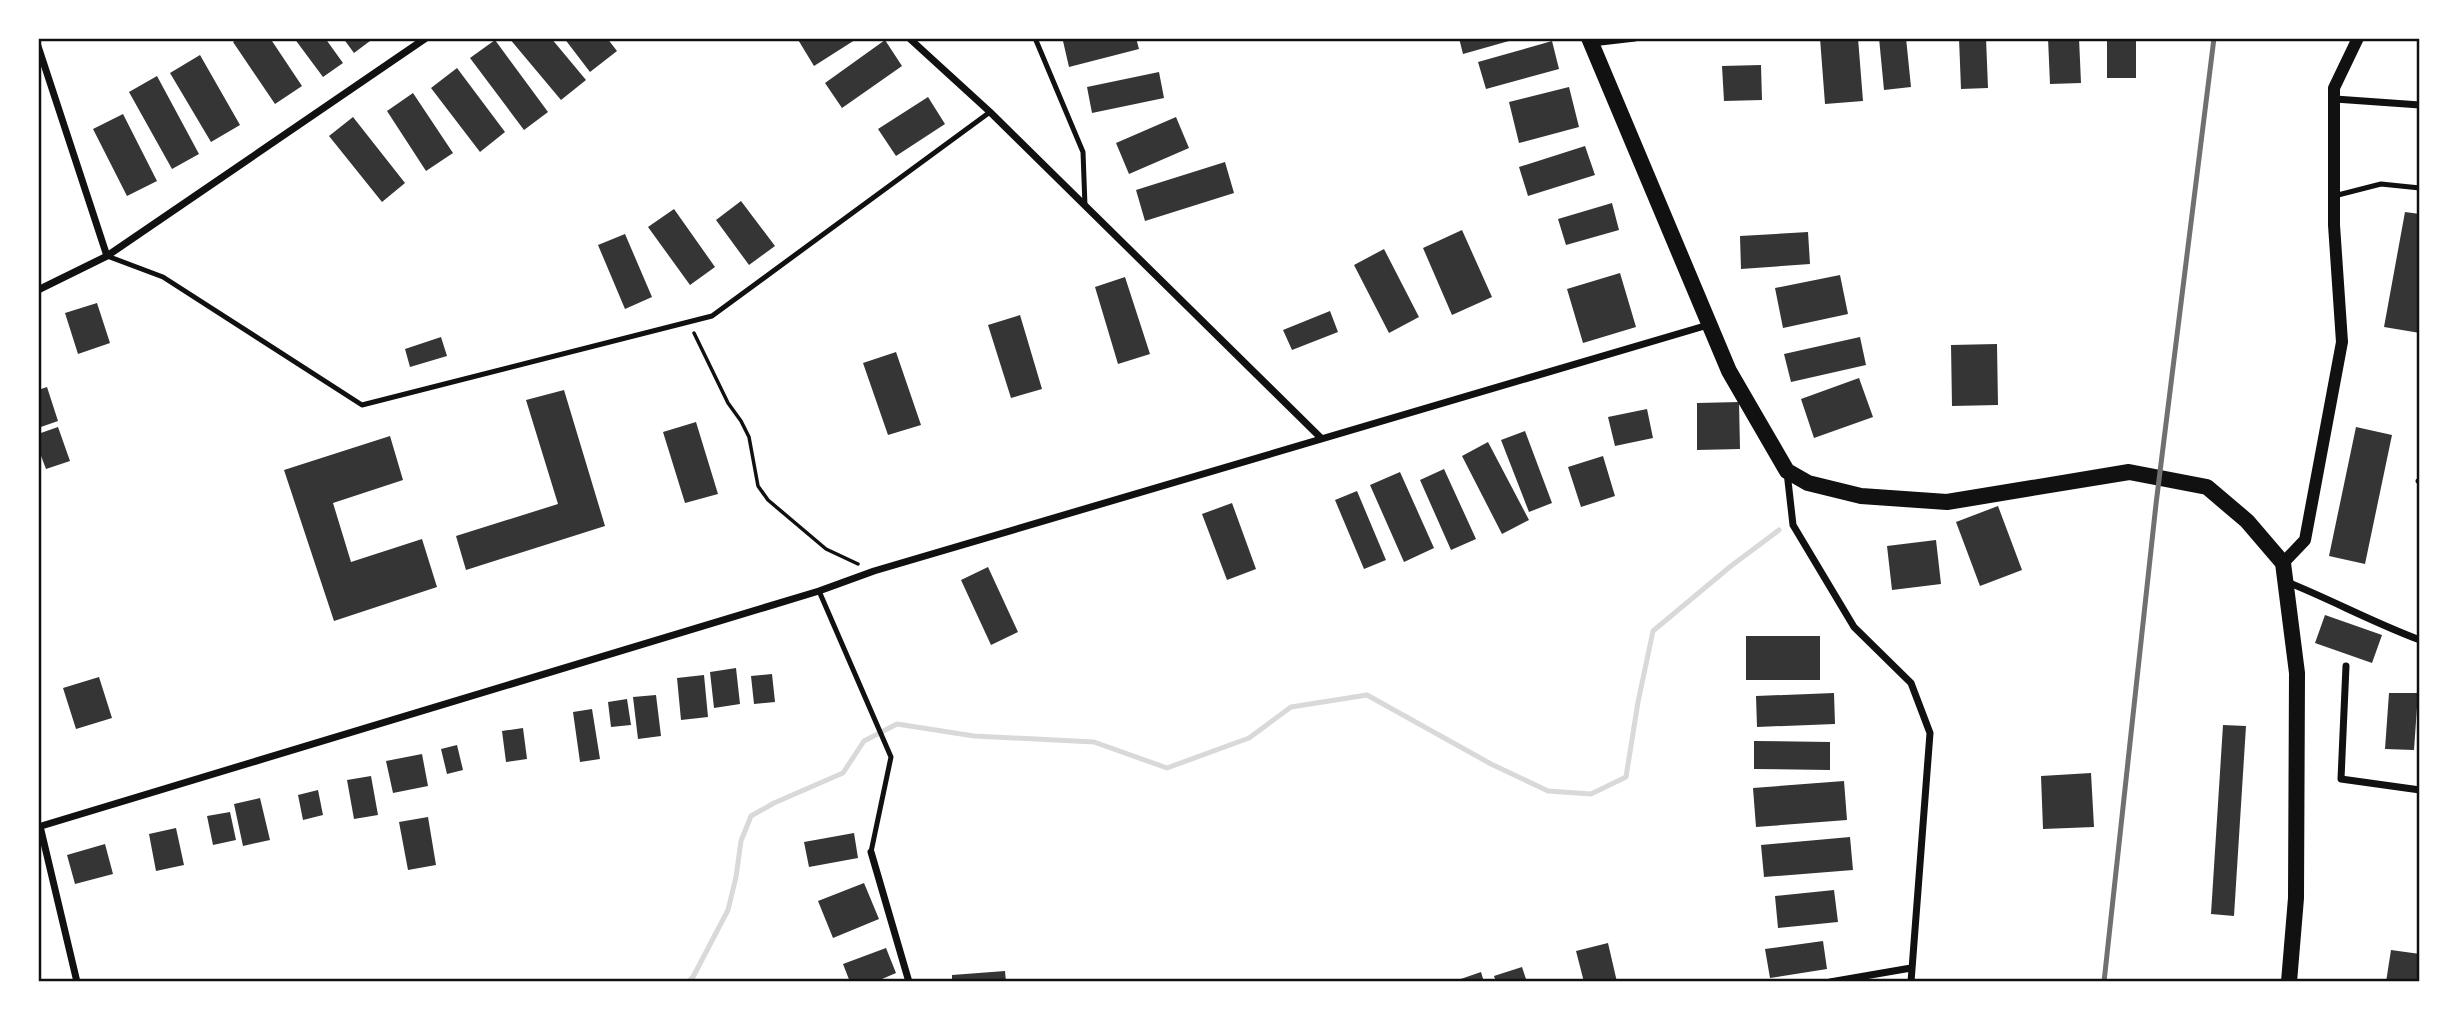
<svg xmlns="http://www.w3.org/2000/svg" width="2458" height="1020" font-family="Overpass,sans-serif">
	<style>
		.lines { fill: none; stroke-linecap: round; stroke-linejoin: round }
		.stream { stroke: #d9d9d9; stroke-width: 5 }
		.building { fill: #353535 }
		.path { stroke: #111; stroke-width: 3.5 }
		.service { stroke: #111; stroke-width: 5 }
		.minor { stroke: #111; stroke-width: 7 }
		.tertiary { stroke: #111; stroke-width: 12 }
		.primary { stroke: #111; stroke-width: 16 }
		.rail { stroke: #707070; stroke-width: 5 }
		.neatline { fill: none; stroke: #111; stroke-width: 2.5 }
	</style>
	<rect width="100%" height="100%" fill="#fff"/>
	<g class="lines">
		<path class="stream" d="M688,982L693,977L728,910L736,877L741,841L751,816L774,803L843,773L864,741L897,724L974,736L1094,742L1167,768L1249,738L1291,707L1367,695L1491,764L1548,791L1591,794L1626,777L1638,702L1653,631L1731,566L1779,530"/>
	</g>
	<path class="building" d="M238,38H270L302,86L275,104L233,42Z
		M294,38H325L343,63L323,77Z
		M343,38H374L354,53Z
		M509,38H551L586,80L561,100Z
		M564,38H607L617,51L590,72Z
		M797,38H858L814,66Z
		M1074,38H1136L1139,49L1069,67L1063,41Z
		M1459,38H1516V39L1463,54Z
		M1820,38H1858L1863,101L1825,104Z
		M1879,38H1906L1911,87L1884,90Z
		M1959,38H1986L1988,88L1961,89Z
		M2048,38H2079L2081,83L2050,84Z
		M2107,38H2136V78H2107Z
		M495,40L548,112L524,130L470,58Z
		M885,40L902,66L842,108L825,83Z
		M1552,41L1559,69L1486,89L1478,62Z
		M200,55L240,125L211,142L170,73Z
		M1761,65L1762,100L1724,101L1722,66Z
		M457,68L505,132L480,152L431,88Z
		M1159,72L1164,98L1092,113L1087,87Z
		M157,76L199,154L172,169L129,92Z
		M1569,87L1579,127L1519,143L1509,102Z
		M413,93L453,153L426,171L387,111Z
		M928,97L945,124L896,156L878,129Z
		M123,114L157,181L127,196L93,129Z
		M353,117L405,183L382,202L329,136Z
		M1176,117L1189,148L1129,174L1116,143Z
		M1585,146L1595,175L1528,196L1519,167Z
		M1225,162L1234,193L1145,221L1136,190Z
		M741,201L775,246L749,265L716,220Z
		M1612,203L1619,230L1566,245L1558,219Z
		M674,209L715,267L690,285L648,227Z
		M2405,212L2420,214V333L2384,327Z
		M1462,230L1492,297L1452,315L1423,248Z
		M1808,232L1810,264L1741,269L1740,236Z
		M625,234L652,297L625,309L598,245Z
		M1384,249L1419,317L1389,333L1354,265Z
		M1620,273L1636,327L1583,343L1567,289Z
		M1840,275L1848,314L1783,328L1775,288Z
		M1125,277L1150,354L1118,364L1095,287Z
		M97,303L110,343L78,354L65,313Z
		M1330,311L1338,332L1292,350L1283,330Z
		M1020,315L1042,389L1011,398L988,325Z
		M441,337L447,356L410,367L405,349Z
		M1860,337L1866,365L1791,382L1784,354Z
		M1997,344L1998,405L1952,406L1951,345Z
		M896,352L921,425L888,435L863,363Z
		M1859,378L1873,417L1814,438L1801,399Z
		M47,387L58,421L38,428V390Z
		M564,390L605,526L466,570L456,536L558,504L526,400Z
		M1739,402L1740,449L1697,450V403Z
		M1647,409L1653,438L1615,446L1608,417Z
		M696,422L718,494L685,503L663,432Z
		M58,427L70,461L46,469L38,448V434Z
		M2356,427L2392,435L2365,564L2329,556Z
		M1525,431L1552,503L1529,512L1501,440Z
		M390,436L403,480L333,503L351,562L422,539L437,587L334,621L284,470Z
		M1488,442L1529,520L1502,534L1462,456Z
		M1603,456L1615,496L1581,507L1568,467Z
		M1444,469L1476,539L1451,550L1420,480Z
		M1400,472L1434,548L1404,562L1370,485Z
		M1357,491L1386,560L1364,569L1335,500Z
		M1232,503L1256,569L1227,580L1202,514Z
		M1998,506L2022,570L1980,586L1956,522Z
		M1936,540L1941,584L1892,590L1887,546Z
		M988,567L1018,632L991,645L961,580Z
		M2325,615L2382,635L2372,663L2315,643Z
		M1746,636H1820V680H1746Z
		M736,668L740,704L714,708L710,672Z
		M772,674L775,702L754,704L751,676Z
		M704,675L708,717L681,720L677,678Z
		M99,677L112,718L76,729L63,688Z
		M1834,693L1835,724L1757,727L1756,696Z
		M2389,693H2418L2414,750L2385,749Z
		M656,695L661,736L638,739L633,697Z
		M627,699L631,725L611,727L608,702Z
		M592,709L600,759L580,762L573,712Z
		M2223,725L2246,726L2234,916L2211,914Z
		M523,728L527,759L506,762L502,731Z
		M1754,741L1830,742V770L1754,769Z
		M457,745L463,770L447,774L441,749Z
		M422,754L428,786L393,793L386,761Z
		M2091,773L2094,827L2043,829L2041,776Z
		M371,776L378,815L354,819L347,780Z
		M1844,781L1847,820L1756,827L1753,788Z
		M318,790L323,815L303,820L298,795Z
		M260,798L270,840L243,846L234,804Z
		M230,812L236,840L213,845L207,816Z
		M428,817L436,865L408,870L399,822Z
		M176,828L184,865L156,871L149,834Z
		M854,833L858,858L809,867L804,842Z
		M1850,837L1853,870L1764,877L1761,845Z
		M105,844L113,874L75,884L67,855Z
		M864,883L879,919L833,938L818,901Z
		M1834,890L1838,922L1778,928L1775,896Z
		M1823,941L1827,969L1770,978L1765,949Z
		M1608,943L1617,982H1584L1576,951Z
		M886,948L896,973L875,982H850L843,964Z
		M2391,950L2420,954V982H2386Z
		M1522,967L1527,982H1496L1494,976Z
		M1005,971L1006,982H952V975Z
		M1481,972L1484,982H1455V981Z"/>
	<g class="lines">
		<path class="path" d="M694,333L728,403L741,421L749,437L758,486L768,500L826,549L858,564"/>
		<path class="service" d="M1035,38L1083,152L1085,206
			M2334,196L2381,184L2420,188
			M107,256L163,277L362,405L712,316L990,112
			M2418,481H2420
			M819,591L891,757L871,852"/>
		<path class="minor" d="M909,38L990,112L1321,438
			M1592,43L1635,38
			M38,46L107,256
			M2335,99L2420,105
			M38,290L107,256L426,38
			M1787,472L1793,525L1854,627L1911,683L1930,733L1911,982
			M2287,582C2332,600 2374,623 2420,640
			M2346,666L2341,779L2420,790
			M40,826L77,982
			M38,827L819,591L874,571L1708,325
			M871,852L909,982
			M1830,982L1911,968"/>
		<path class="tertiary" d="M2283,563L2305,540L2342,342L2334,225V88L2358,38"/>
		<path class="primary" d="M1589,38L1729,371L1787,471L1808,483L1861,496L1947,502L2129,472L2207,487L2247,521L2283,563L2297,673L2296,898L2289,982"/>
		<path class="rail" d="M2104,982L2156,504L2214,38"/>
	</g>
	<rect width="2458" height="1020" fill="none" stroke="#ffffff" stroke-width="80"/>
	<rect x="40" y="40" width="2378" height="940" class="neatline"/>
</svg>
